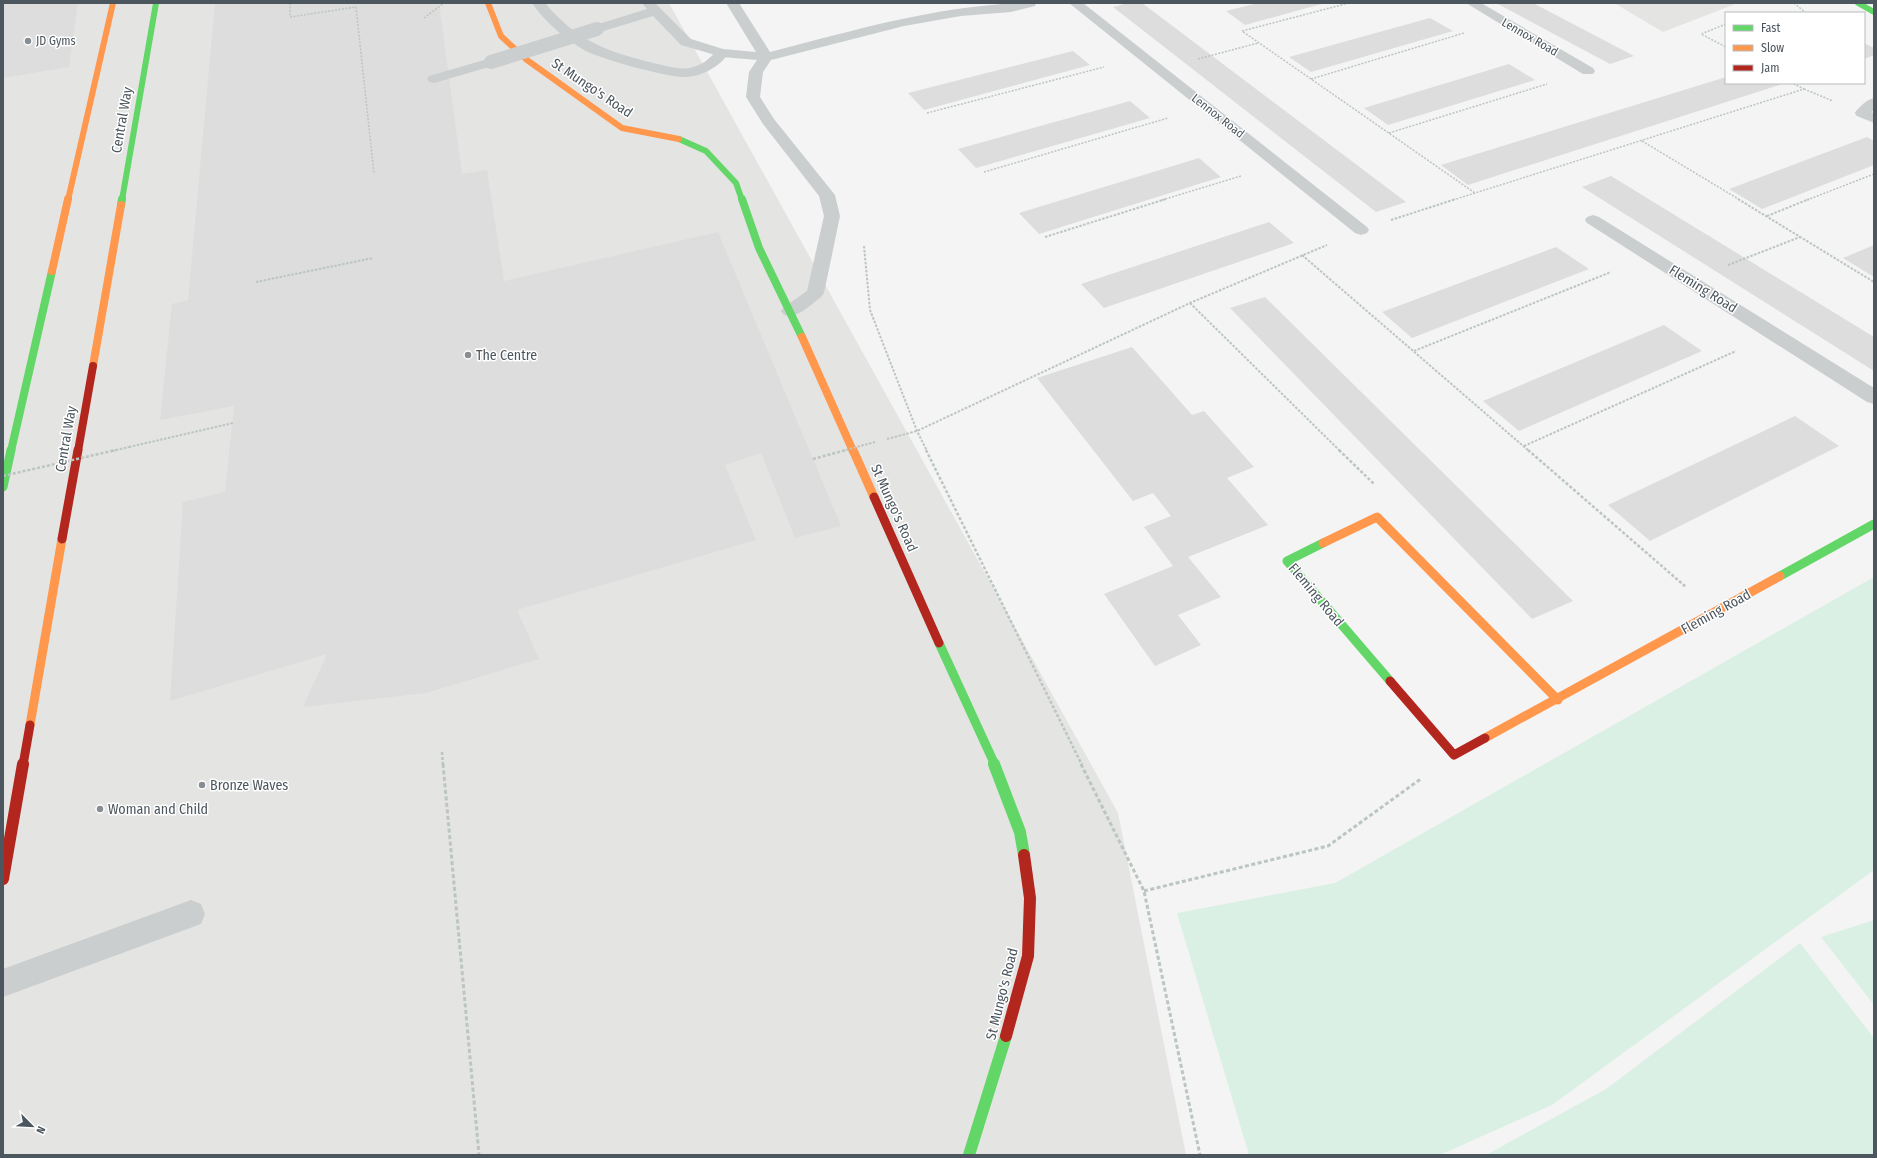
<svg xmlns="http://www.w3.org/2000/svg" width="1877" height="1158" font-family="'Fira Sans Condensed',sans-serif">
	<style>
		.commercial { fill: #e4e4e2 }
		.green { fill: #dbf0e4 }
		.building { fill: #ddddde }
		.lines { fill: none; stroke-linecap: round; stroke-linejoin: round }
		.path-far3 { stroke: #bbc5c2; stroke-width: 1.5; stroke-dasharray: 2 1.5; stroke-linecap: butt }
		.path-far2 { stroke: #bbc5c2; stroke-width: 2; stroke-dasharray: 2.5 1.5; stroke-linecap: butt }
		.path-far1 { stroke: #bbc5c2; stroke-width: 2.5; stroke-dasharray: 3 2; stroke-linecap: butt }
		.path { stroke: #bbc5c2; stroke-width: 3; stroke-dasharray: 4 2.5; stroke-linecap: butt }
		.lane { fill: #cbcecf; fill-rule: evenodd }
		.street { fill: #cbcecf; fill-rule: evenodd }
		.fast-far3 { stroke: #63d668; stroke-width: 6 }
		.fast-far2 { stroke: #63d668; stroke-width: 8 }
		.fast-far1 { stroke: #63d668; stroke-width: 9 }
		.fast { stroke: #63d668; stroke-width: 12 }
		.slow-far2 { stroke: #ff974d; stroke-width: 6 }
		.slow-far1 { stroke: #ff974d; stroke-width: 8 }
		.slow { stroke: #ff974d; stroke-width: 9 }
		.jam-far2 { stroke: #b3261e; stroke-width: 8 }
		.jam-far1 { stroke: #b3261e; stroke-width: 9 }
		.jam { stroke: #b3261e; stroke-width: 12 }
		.path-bridge-far1 { stroke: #bbc5c2; stroke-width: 2; stroke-dasharray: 2.5 1.5; stroke-linecap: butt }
		.path-bridge { stroke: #bbc5c2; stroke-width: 2.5; stroke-dasharray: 3 2; stroke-linecap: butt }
		.lane-bridge { stroke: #cbcecf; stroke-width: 14 }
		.poi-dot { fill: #878d92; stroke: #fff; stroke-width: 1.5 }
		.labels { text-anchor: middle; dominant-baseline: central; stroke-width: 3; stroke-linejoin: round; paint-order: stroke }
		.far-street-label { font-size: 12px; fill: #4c565e; stroke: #fff }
		.far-poi-label { font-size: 12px; fill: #4c565e; stroke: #fff; text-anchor: start }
		.street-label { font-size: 14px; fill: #4c565e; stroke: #fff }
		.poi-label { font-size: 14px; fill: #4c565e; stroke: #fff; text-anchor: start }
	</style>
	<rect width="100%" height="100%" fill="#f4f4f4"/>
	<path class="commercial" d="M3,3H669L1118,813L1186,1155H3Z
		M1614,3H1738L1663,32Z"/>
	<path class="green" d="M1874,577V870L1552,1105L1440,1155H1249L1177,913L1335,883Z
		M1874,920V1005L1821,937Z
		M1800,943L1874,1038V1155H1486L1606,1089Z"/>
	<path class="building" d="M3,3H78L69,67L3,78Z
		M215,3H439L462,174L487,170L504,281L718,232L841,526L795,538L761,453L725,465L756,540L517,610L539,659L426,693L303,707L327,654L170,701L183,502L225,492L234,406L160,420L172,304L188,300Z
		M1128,3H1142L1406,202L1376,212L1113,7Z
		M1258,3H1325L1245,25L1226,11Z
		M1496,3H1533L1634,56L1610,64Z
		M1430,18L1453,31L1311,72L1289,57Z
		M1864,43L1874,48V55L1864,59Z
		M1073,51L1090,65L924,110L908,93Z
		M1509,64L1535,80L1388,125L1364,108Z
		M1726,77V83L1782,84L1468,185L1441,165Z
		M1130,101L1150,118L976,168L958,149Z
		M1867,137L1874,141V165L1762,209L1729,189Z
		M1199,158L1221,177L1039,234L1019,213Z
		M1611,176L1874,337V371L1582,187Z
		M1269,222L1294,243L1104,308L1081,284Z
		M1874,245V277L1843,258Z
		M1556,247L1589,269L1412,338L1382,312Z
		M1265,297L1573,601L1532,619L1230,308Z
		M1664,325L1702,351L1519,431L1483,401Z
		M1132,347L1192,415L1204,411L1254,467L1227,478L1268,525L1188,557L1221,597L1178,615L1201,645L1155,666L1104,594L1173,566L1144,527L1171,516L1153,493L1133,501L1037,378Z
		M1795,416L1839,446L1650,541L1608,505Z"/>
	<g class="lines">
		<path class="path-far3" d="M290,3V17L356,7L374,174
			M1349,3L1242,31L1475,193
			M1794,3L1806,13
			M424,18L444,3
			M1726,24L1701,34L1726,47
			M1198,59L1258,43
			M1311,79L1464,33
			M1804,89L1833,101
			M927,113L1104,67
			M1389,133L1547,84
			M1642,141L1740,200
			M984,172L1168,118
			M1162,200L1241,176
			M1453,200L1804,89L1792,83
			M1807,200L1874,174"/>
		<path class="path-far2" d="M1738,199L1874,282
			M1767,216L1809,199
			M1391,220L1456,199
			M1045,237L1166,199
			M864,246L870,310L917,431L927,451
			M1302,255L1529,451
			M1728,265L1800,237
			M256,282L373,258
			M1190,303L1340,451
			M1414,351L1611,272
			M887,439L917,431L1190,303L1327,245
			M1524,446L1736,351
			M129,447L233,423"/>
		<path class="path-far1" d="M926,450L1082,765
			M1339,450L1374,484
			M1528,450L1686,587
			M442,752L443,765"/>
		<path class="path" d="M443,764L479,1155
			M1081,764L1144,891L1200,1155
			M1144,891L1328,846L1422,778"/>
		<path class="lane" d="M642,3H655L691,39L723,49L756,52L726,3H739L770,52C857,30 945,3 1036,3L1035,6L1011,12L961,16L904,26L771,60L763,72L760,97L774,119L835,195L840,216L824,293L821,297C810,305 798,319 784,315L781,311L784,307L807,291L824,216L819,196L763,124L746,97L749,72L757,60L722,57L681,45L653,16L597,33L592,32L590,29L592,26L647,9Z
			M491,58L496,59L498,62L496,65L434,83L429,82L427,79L429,76Z
			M1874,98V110L1867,116H1857L1855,113C1859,107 1866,100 1874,98Z
			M191,900L201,904L205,914L201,924L3,997V969Z"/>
		<path class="street" d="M532,3H545C577,41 606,51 653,63C664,65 678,70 689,68C701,66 710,59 717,50H727L729,53C719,67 702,77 684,77C666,77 600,59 584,50C564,38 545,22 532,3Z
			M1069,3H1083L1367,227L1369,230L1367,233L1361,235L1355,233Z
			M1466,3H1481L1593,68L1595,71L1593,74H1583Z
			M1862,109L1874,113V123L1857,116L1855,113L1857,110Z
			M1593,215L1599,217L1874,388V404L1867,402L1587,223L1585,220L1587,217Z"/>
		<path class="fast-far3" d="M1858,3L1874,12
			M679,139L706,151L736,183L742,200
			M122,200L156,3"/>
		<path class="fast-far2" d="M742,199L759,248L802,337
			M121,205L122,199
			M11,451L52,271"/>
		<path class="fast-far1" d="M3,487L11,450
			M1323,543L1287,561L1390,681
			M1780,576L1874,524
			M939,643L995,765"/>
		<path class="fast" d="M994,764L1020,832L1024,855
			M969,1155L1006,1036"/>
		<path class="slow-far2" d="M488,3L501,36L527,60L622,128L679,139
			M68,200L113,3"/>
		<path class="slow-far1" d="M52,271L68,199
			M802,337L853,451
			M93,366L121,205"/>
		<path class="slow" d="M853,450L874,497
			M1323,543L1377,517L1558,700
			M30,725L62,539
			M1485,738L1780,576"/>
		<path class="jam-far2" d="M78,451L93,366"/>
		<path class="jam-far1" d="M874,497L939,643
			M62,539L78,450
			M1390,681L1454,755L1485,738
			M23,765L30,725"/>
		<path class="jam" d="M3,879L23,764
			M1006,1036L1028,956L1030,898L1024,855"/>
		<path class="path-bridge-far1" d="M112,451L129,447
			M842,451L875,442"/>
		<path class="path-bridge" d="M813,459L846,450
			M3,476L116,450"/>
		<path class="lane-bridge" d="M491,62L597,29"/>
	</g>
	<g class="poi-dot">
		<circle cx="28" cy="41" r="4"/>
		<circle cx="468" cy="355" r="4"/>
		<circle cx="202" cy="785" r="4"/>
		<circle cx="100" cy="809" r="4"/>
	</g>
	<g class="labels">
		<g class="far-street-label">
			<text transform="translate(1530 37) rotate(30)">Lennox Road</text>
			<text transform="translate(1218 116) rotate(38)">Lennox Road</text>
		</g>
		<g class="far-poi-label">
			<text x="36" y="41">JD Gyms</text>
		</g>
		<g class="street-label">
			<text transform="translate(592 88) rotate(34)">St Mungo's Road</text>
			<text transform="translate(122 120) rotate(-80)">Central Way</text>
			<text transform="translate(1703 289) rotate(32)">Fleming Road</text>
			<text transform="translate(66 439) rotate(-80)">Central Way</text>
			<text transform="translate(894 508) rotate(66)">St Mungo's Road</text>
			<text transform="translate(1316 595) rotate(50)">Fleming Road</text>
			<text transform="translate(1716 612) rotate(-29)">Fleming Road</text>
			<text transform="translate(1002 994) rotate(-76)">St Mungo's Road</text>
		</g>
		<g class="poi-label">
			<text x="476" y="355">The Centre</text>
			<text x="210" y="785">Bronze Waves</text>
			<text x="108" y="809">Woman and Child</text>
		</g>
	</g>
	<rect width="1877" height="1158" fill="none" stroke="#4c565e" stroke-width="8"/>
	<rect x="1725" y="12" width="140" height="72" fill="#ffffff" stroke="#b7bbbf"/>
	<rect x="1733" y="25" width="20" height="6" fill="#63d668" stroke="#b7bbbf"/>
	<text x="1761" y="32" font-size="12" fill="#4c565e">Fast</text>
	<rect x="1733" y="45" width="20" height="6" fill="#ff974d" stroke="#b7bbbf"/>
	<text x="1761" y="52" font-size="12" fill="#4c565e">Slow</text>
	<rect x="1733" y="65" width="20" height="6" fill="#b3261e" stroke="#b7bbbf"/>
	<text x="1761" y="72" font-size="12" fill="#4c565e">Jam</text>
	<g transform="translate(32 1126) rotate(114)" stroke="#ffffff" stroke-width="3" paint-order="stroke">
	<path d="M0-3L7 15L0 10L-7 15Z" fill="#4c565e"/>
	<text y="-6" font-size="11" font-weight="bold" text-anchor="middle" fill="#4c565e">N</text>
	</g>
</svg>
